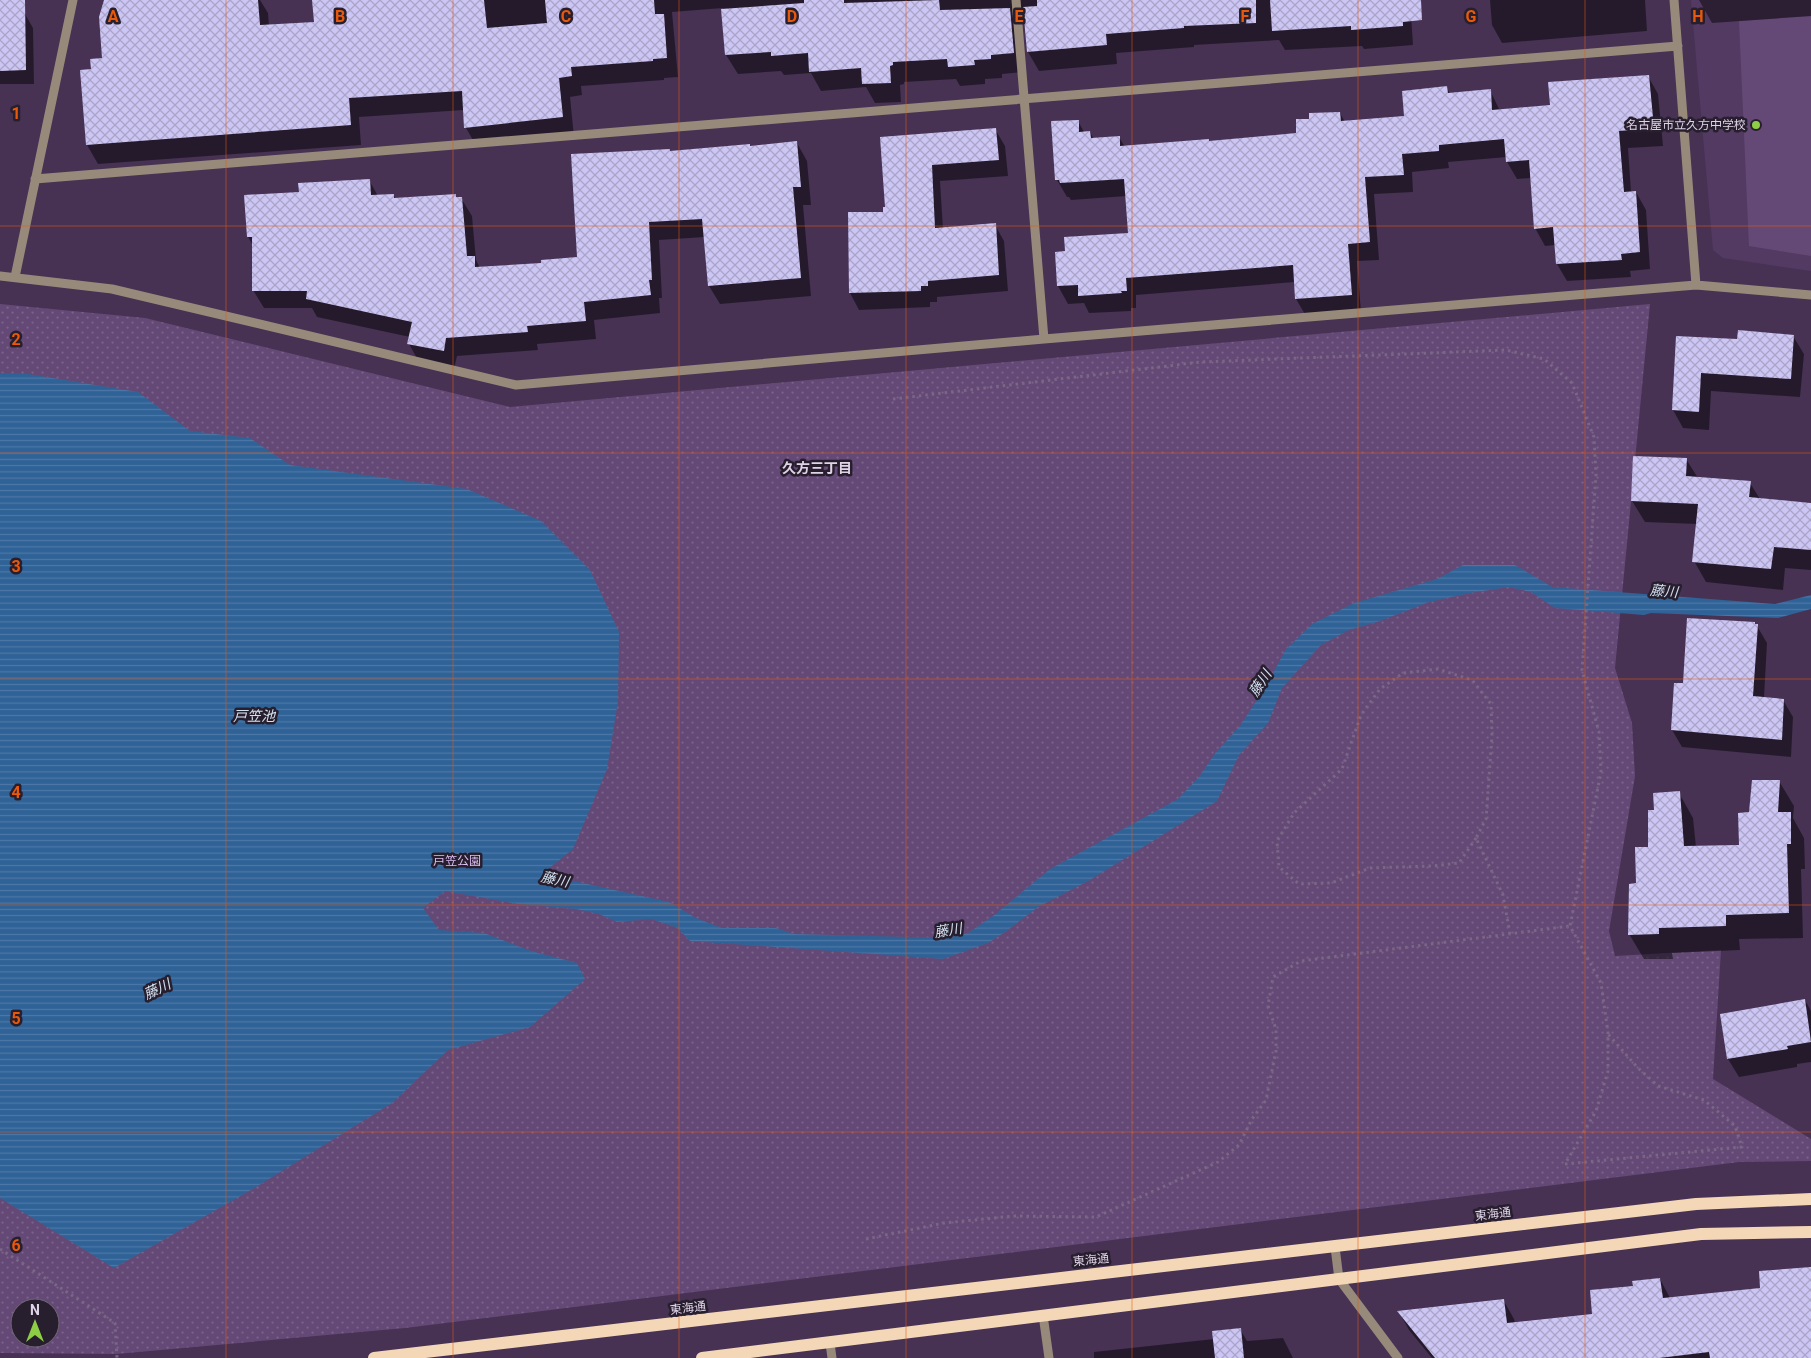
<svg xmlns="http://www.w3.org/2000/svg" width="1811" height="1358" font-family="Roboto,'Noto Sans JP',sans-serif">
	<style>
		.built { fill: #533a63 }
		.grass { fill: #644976 }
		.park { fill: url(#park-dots); fill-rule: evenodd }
		.water { fill: url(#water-rules) }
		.shadow { fill: #0007 }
		.building { fill: url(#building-cross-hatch) }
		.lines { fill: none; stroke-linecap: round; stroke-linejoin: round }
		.path { stroke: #796785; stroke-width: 3; stroke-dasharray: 2.5 4; stroke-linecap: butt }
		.minor { stroke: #988a7a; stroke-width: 9 }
		.major { stroke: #f3d7b6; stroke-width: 12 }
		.grid { fill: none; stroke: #e8590c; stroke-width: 1; stroke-opacity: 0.55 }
		.poi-dot { fill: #8dce44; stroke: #281f2e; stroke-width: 2 }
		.labels { text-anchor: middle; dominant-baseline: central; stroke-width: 5; stroke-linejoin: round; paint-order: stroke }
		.poi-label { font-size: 12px; fill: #dfd3e8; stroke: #281f2e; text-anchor: end }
		.park-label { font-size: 12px; fill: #debff4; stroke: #281f2e }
		.street-label { font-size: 12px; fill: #dfd3e8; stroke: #281f2e }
		.neighbourhood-label { font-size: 14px; font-weight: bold; fill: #dfd3e8; stroke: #281f2e }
		.water-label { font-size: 14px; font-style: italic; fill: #d3e1f0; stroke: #281f2e }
		.grid-label { font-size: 16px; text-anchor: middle; font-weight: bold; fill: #e8590c; stroke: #281f2e; stroke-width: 5; stroke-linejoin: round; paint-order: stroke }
	</style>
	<defs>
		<pattern id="park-dots" width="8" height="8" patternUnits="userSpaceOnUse" patternTransform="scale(1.25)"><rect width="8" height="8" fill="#644976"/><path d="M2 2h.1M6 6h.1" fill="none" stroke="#7a628a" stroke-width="1.8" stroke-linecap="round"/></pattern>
		<pattern id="water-rules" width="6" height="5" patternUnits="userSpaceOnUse" patternTransform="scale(1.25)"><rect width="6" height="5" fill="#2f6297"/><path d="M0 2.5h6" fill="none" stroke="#4d78a6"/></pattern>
		<pattern id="building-cross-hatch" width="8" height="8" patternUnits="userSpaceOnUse" patternTransform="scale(1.25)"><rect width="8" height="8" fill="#ccc6f4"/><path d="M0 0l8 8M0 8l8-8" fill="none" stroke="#aaa4c8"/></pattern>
	</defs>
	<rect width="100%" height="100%" fill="#473254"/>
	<path class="built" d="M1691,0H1811V271L1723,258L1713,250Z"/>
	<path class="grass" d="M1811,16V256L1749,246L1739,21Z"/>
	<path class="park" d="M0,304L145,318L510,407L1650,304L1615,668L1632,723L1635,776L1609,931L1615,956L1721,950L1713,1079L1811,1139V1161L1739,1162L405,1328L116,1354L0,1353ZM20,1308H50V1338H20Z"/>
	<path class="water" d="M0,373L28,374L138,392L190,431L250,438L290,465L467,489L541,521L590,570L619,632L618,701L607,769L573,849L542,874L669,902L696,918L722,928H776L794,934L945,938L968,933L993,916L1050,869L1178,799L1199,777L1216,752L1240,726L1267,684L1286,649L1312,624L1354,603L1437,579L1463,565H1515L1552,587L1775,604L1811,595V609L1778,618L1651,613L1644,615L1555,608L1531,592L1509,587L1470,593L1429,602L1380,621L1349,630L1321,645L1282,688L1268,723L1239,755L1217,801L1090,880L1038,907L1008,930L988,943L943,959L690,941L678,928L651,919L617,922L599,914L576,909L518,904L445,891L423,908L439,930L484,933L531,951L577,963L585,979L530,1027L448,1050L392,1103L251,1190L114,1268L0,1198Z"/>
	<path class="shadow" d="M105,0H260L268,13L269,26L315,24L313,0H1410L1413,45L1364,49L1362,46L1285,50L1279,40L1194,45V47L1116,53L1117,64L1039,71L1028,52L1025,14L1021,16L1024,72L1002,74V78L985,79V84L960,86L956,79L904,82V84L900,85L901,102L875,103L866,87L821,91L811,73L784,75L781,71L738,74L726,55L723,8L672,12L678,77L664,78V80L581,86L582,95L570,97L574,137L477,147L466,128L464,110L359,117L361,145L98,164L87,145L92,70L103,59Z
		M1490,0H1645L1647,31L1502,43L1492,25Z
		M1699,0H1811V16L1712,23Z
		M0,14H25L33,28L34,84H0Z
		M1648,76L1658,94L1663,146L1628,148L1631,192H1636L1646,210L1650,269L1630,271L1631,277L1567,281L1557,264L1555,245L1545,246L1535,228L1531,178L1517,179L1507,162V157L1448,162L1449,168L1412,172L1413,192L1374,194L1379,260L1357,261L1361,312L1306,316L1296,299L1295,282L1136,295V308H1131V311L1089,313L1084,303L1068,304L1058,286L1056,253L1066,252L1130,234L1127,196L1071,200L1069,197H1067L1057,180L1053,123L1078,121L1084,132H1090L1094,139L1119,137L1125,147L1209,142L1298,134L1311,120L1340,113L1345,122L1406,118L1447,88L1450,94L1490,90L1500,111L1551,106Z
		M995,129L1005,146L1008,176L940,181L943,229L995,225L1004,241L1008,291L937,297V302H930V307L859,310L850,293L849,213H884L886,209L881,138Z
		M797,143L807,161L811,205H803L811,296L720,304L709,286L705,237L659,240L662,298H659L660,313L594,320L596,339L537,344L538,350L457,356L454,369L419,362L409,344L410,337L317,317L312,308H264L253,290L254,247L248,237L300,193L369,180L378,196L393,195L396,199L455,195L457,198H461L472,216L476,260L480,268L543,264L579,259L670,153L750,145L751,147Z
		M1793,336L1804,354L1800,397L1711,391L1709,430L1683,428L1673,410L1677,338L1738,340Z
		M1686,459L1698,478L1750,483L1760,499L1811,503V570L1785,568L1783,590L1706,582L1694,561L1697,524L1645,522L1632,501Z
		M1757,626L1767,643L1764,698L1783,700L1793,717L1791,757L1682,747L1672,730L1684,685Z
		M1779,781L1794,806L1793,818L1804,838L1805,869H1801L1803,938L1739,939L1740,950L1672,953L1673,959H1644L1629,934L1638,884L1649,848L1656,811L1679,793L1693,818L1696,847L1740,846L1751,814Z
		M1805,1000L1811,1011V1062L1797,1064V1067L1739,1077L1728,1059L1721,1015Z
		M1811,1268V1358H1432L1409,1330L1399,1312L1504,1301L1514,1319L1515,1323L1594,1315L1634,1287L1660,1279L1670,1298L1762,1289Z
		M1240,1329L1247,1341L1283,1338L1293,1358H1094V1352L1214,1339Z"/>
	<path class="building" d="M0,0H25L26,70L0,71Z
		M104,0H258L260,25L314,22L312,0H484L487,28L547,23L545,0H654L655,14H664L667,58L653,59V61L571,67L572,76L559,78L563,117L464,128L462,91L349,98L351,125L86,145L80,70L91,69L90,59L102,58L99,17Z
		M804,0H844V3L939,0L940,10L1010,8L1014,53L991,55V59L974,60L975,65L948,67L947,59L893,62V65L890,66L891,83L862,84L861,68L809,72L808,53L771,56V52L725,55L721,9L804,3Z
		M1037,0H1256V23L1184,26V28L1106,34L1107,45L1027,52L1023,7L1037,6Z
		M1270,0H1421L1422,20L1403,22V26L1351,30V26L1272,31Z
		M1649,75L1654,128L1619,131L1624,192L1636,191L1640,252L1621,254L1622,260L1556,264L1553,227L1534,229L1529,160L1506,162L1504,139L1439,145V151L1402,154L1404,175L1365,177L1370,242L1348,244L1352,295L1295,299L1293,265L1126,278L1127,291H1121L1122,293L1078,296V285L1057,286L1055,252L1065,251L1064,237L1128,233L1124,179L1060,183L1059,180H1055L1051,121L1079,120V132L1090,131L1091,138L1120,136V146L1209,139V141L1296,133V119H1309V113L1340,112L1341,121L1404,116L1402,91L1447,86L1448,93L1491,89L1492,110L1550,105L1548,82Z
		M996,128L999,160L932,165L935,228L996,223L999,275L928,281V286H921V291L849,293L848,212H883V207H885L880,137Z
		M797,141L801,187H793L801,278L708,286L702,219L649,222L652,280H649L651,295L584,302L586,321L527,326L528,332L446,338L444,351L407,344L412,322L306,299L307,291H252V237H247L244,195L299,192L298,183L370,179L371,195L394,194V198L456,194V197H462L467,256H475V267L541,263V260L577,257L571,154L670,149V151L750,144V146Z
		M1738,330L1794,335L1791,379L1701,373L1699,412L1672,410L1676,336L1737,339Z
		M1633,456L1687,458L1686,476L1751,481L1749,497L1811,503V550L1774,547L1771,569L1692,562L1698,504L1631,501Z
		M1687,618L1755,622V624H1758L1753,696L1784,699L1782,740L1671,730L1674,683H1683Z
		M1752,780H1780L1778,812H1791V844H1787L1789,913L1726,915V926L1659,928V934L1628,935L1629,884L1636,883L1635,847H1648V810H1654L1653,793L1680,791L1684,846L1739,845L1738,813L1749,812Z
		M1805,999L1811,1042L1787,1046L1788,1049L1727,1059L1720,1014Z
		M1811,1267V1358H1710L1709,1352L1659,1358H1435L1397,1311L1504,1299L1507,1323L1592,1314L1590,1290L1633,1286L1632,1281L1660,1278L1663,1298L1760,1288L1759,1271Z
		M1241,1328L1244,1358H1215L1212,1331Z"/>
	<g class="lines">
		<path class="path" d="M893,399L1201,362L1506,350L1544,359L1572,383L1594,437L1596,475L1582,670L1599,732L1601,772L1570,926L1601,983L1608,1033V1071L1596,1111L1565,1164
			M1476,838L1459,863L1432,866L1370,868L1331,883L1299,884L1279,867L1277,841L1294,813L1342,769L1361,715L1380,689L1403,673L1438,669L1472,680L1491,704L1492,736L1486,819L1476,838L1503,895L1510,934
			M1565,1164L1742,1147L1735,1126L1704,1100L1658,1086L1637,1067L1608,1034
			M866,1239L944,1223L1014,1216L1096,1217L1218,1162L1239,1145L1252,1119L1266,1100L1276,1051V1029L1268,1006L1273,977L1301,961L1570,926
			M0,1249L115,1323L117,1358"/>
		<path class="minor" d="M1016,0L1044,339
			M1674,0L1696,285L1811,295
			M35,179L1678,46
			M0,276L112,289L516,385L1044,339L1696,285
			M15,277L73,0
			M1335,1247L1339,1279L1398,1358
			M1043,1315L1049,1358
			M830,1343L832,1358"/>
		<path class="major" d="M374,1358L1696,1204L1811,1199
			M702,1358L1701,1234L1811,1232"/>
	</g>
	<path class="grid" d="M226,0V1358M453,0V1358M679,0V1358M906,0V1358M1132,0V1358M1358,0V1358M1585,0V1358M0,226H1811M0,453H1811M0,679H1811M0,905H1811M0,1132H1811"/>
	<circle class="poi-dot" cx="1756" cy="125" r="5"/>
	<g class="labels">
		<g class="poi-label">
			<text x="1746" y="125">名古屋市立久方中学校</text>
		</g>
		<g class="park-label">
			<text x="457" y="861">戸笠公園</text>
		</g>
		<g class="street-label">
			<text transform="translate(1493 1214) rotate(-7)">東海通</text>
			<text transform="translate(1091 1260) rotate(-6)">東海通</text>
			<text transform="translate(688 1308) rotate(-7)">東海通</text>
		</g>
		<g class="neighbourhood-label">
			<text x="817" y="468">久方三丁目</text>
		</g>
		<g class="water-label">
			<text transform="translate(1664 591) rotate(5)">藤川</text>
			<text transform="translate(1260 683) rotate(-57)">藤川</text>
			<text x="254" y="716">戸笠池</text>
			<text transform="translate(555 879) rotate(12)">藤川</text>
			<text transform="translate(948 930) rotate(-9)">藤川</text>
			<text transform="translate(157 989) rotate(-25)">藤川</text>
		</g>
	</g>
	<g class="grid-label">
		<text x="113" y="22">A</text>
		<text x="340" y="22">B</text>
		<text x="566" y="22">C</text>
		<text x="792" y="22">D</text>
		<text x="1019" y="22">E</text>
		<text x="1245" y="22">F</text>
		<text x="1471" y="22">G</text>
		<text x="1698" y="22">H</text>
		<text x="16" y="119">1</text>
		<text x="16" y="345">2</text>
		<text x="16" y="572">3</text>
		<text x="16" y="798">4</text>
		<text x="16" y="1024">5</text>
		<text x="16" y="1251">6</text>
	</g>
	<g transform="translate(35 1323)"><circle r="24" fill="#281f2e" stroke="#716778"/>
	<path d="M0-4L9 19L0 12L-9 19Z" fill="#8dce44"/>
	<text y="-8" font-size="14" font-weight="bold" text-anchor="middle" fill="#dfd3e8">N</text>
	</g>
</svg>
